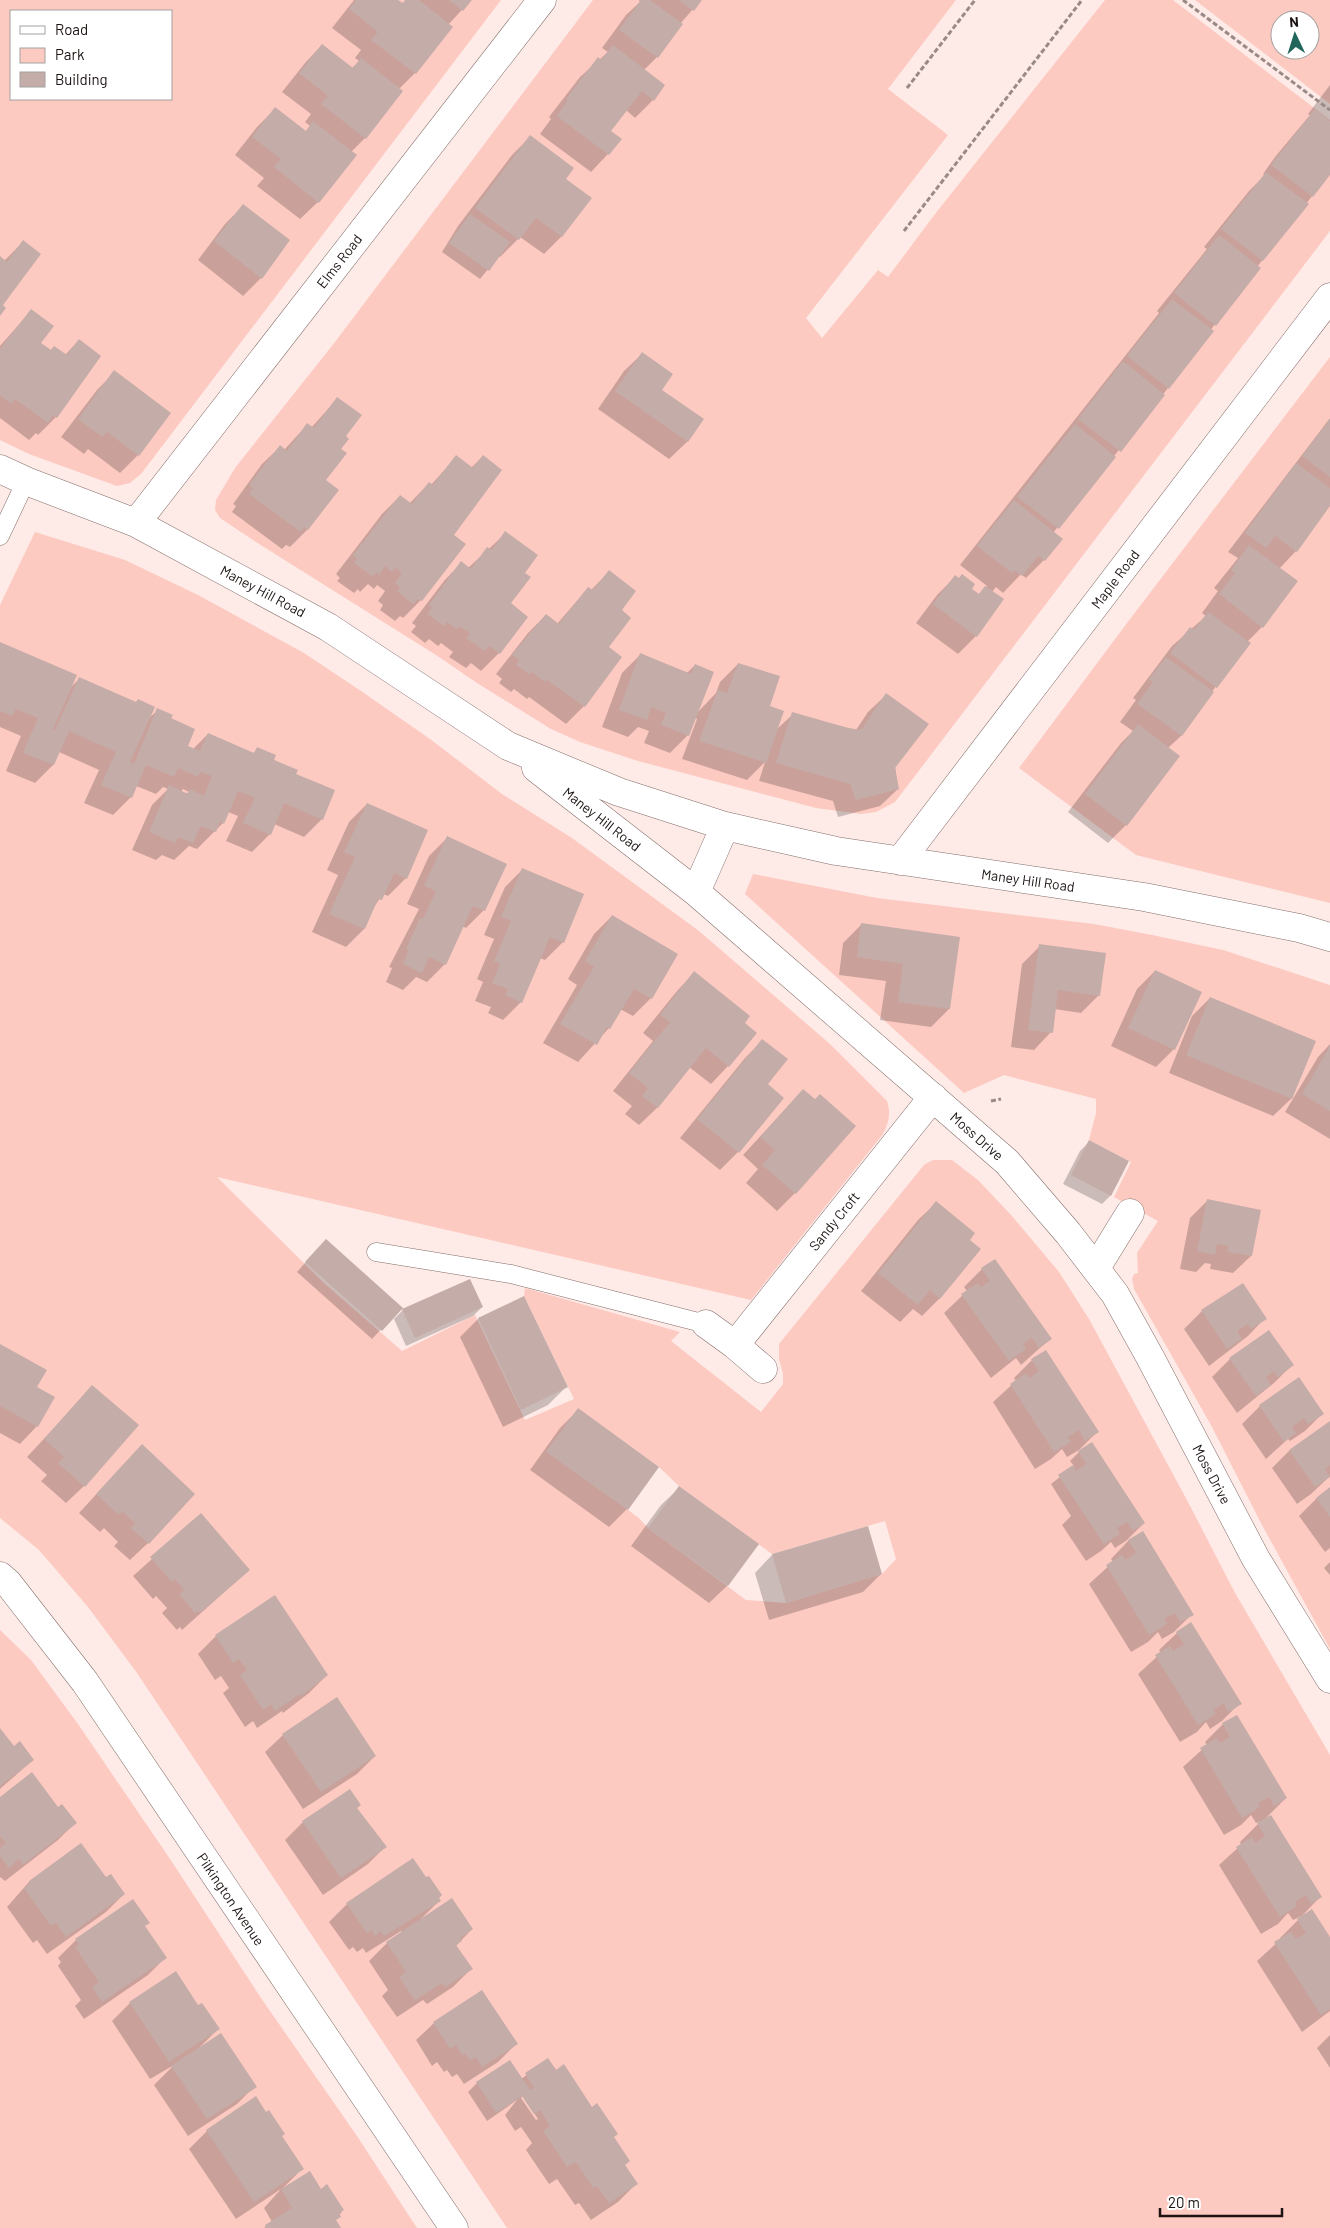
<svg xmlns="http://www.w3.org/2000/svg" width="1330" height="2228" font-family="Barlow,sans-serif">
	<style>
		.green { fill: #fdcac1; fill-rule: evenodd }
		.shadow { fill: #0003; fill-rule: evenodd }
		.building { fill: #c4aca8 }
		.lines { fill: none; stroke-linecap: round; stroke-linejoin: round }
		.service-casing { stroke: #836e6a; stroke-width: 19 }
		.minor-casing { stroke: #836e6a; stroke-width: 29 }
		.path { stroke: #998a88; stroke-width: 3; stroke-dasharray: 5 2.5; stroke-linecap: butt }
		.service { stroke: #fff; stroke-width: 18 }
		.minor { stroke: #fff; stroke-width: 28 }
		.labels { text-anchor: middle; dominant-baseline: central; stroke-width: 5; stroke-linejoin: round; paint-order: stroke }
		.street-label { font-size: 14px; fill: #1c1312; stroke: #fff }
	</style>
	<rect width="100%" height="100%" fill="#feeae7"/>
	<path class="green" d="M0,0H501L141,474L130,483L117,486L29,454L0,440ZM11,11H171V99H11Z
		M593,0H956L888,89L948,135L806,318L822,338L878,270L888,277L935,214L1105,0H1173L1330,120V231L895,802L876,812L861,814L816,808L638,761L580,742L551,729L477,683L436,655L253,540L220,518L215,510L216,500L235,468L335,342Z
		M1195,0H1330V104ZM1280,20H1310V50H1280Z
		M1330,357V903L1136,855L1019,768L1127,623Z
		M35,532L125,560L198,595L304,653L361,691L430,739L502,794L572,838L699,931L830,1044L887,1101C891,1113 889,1122 883,1134L751,1300L217,1177L324,1283L402,1351L475,1315L525,1420L574,1399L524,1296L525,1288L680,1332L671,1341L761,1412L783,1384V1374L779,1359V1344L924,1165L933,1160H952L978,1180L1012,1216L1059,1272L1089,1319L1188,1502L1235,1593L1330,1755V2228H507L137,1673L88,1607L39,1550L0,1518V605ZM578,1409L659,1467L679,1486L772,1554L885,1521L896,1559L882,1574L786,1603L746,1600L648,1528L639,1518L547,1451Z
		M753,874L877,898L1094,924L1152,935L1223,950L1330,985V1649L1262,1525L1212,1427L1134,1289L1132,1279L1134,1274L1138,1273L1137,1253L1158,1221L1114,1197L1131,1162L1089,1140L1096,1113V1099L1004,1075L964,1093L745,894Z
		M0,1630L31,1660L78,1724L170,1859L263,2001L357,2136L417,2228H0Z"/>
	<path class="shadow" d="M354,0H396L402,4L406,0H471L448,25L452,27L415,73L399,89L402,92L365,138L351,152L318,202L300,219L257,186L264,178L235,155L257,127L275,109L305,132L310,126L305,122L311,114L282,92L305,63L322,45L352,68L359,61L355,58L361,50L332,28Z
		M639,0H701L680,24L657,57L644,70L653,100L635,118L626,110L610,131L608,154L591,172L540,134L551,119L549,117L580,77L608,52L602,48L626,15L640,2Z
		M1330,85V173L1257,267L1168,388L1053,533L1044,560L1026,578L1021,574L1003,593L996,587L992,592L976,636L958,654L916,623L937,595L955,577L978,595L987,586L960,565L1159,313L1157,311L1207,249L1204,247L1249,191L1265,175L1263,174L1275,157L1310,115L1308,114Z
		M530,137L564,179L590,199L561,237L544,254L520,237L500,257L499,256L480,279L442,252L458,226L512,155Z
		M243,206L288,240L261,278L243,296L198,260L225,224Z
		M23,242L1,305L0,314V258L4,261Z
		M31,311L40,343L51,351L65,355L79,340L100,357L56,417L38,435L36,433L29,440L0,418V346Z
		M642,354L661,390L703,419L687,442L669,459L598,409L624,371Z
		M115,372L169,413L138,455L120,473L88,449L84,454L61,437L97,390Z
		M337,399L344,436L324,480L337,490L307,530L290,547L286,545L282,549L232,512L236,506L233,504L262,464L280,447L284,450L307,425L311,428Z
		M1330,418V504L1296,551L1279,569L1262,627L1247,642L1181,736L1168,748L1126,825L1108,843L1068,812L1121,743L1133,731L1120,722L1136,700L1133,698L1172,646L1206,616L1202,613L1218,591L1214,588L1238,558L1228,552Z
		M483,456L452,535L421,600L403,618L400,616L395,621L380,610L383,605L378,601L385,591L377,585L374,589L368,584L360,592L358,589L354,593L337,581L340,578L336,574L382,514L400,496L409,504L429,483L431,485L456,457L471,468Z
		M506,533L523,573L509,603L499,653L481,671L471,663L466,668L449,657L453,652L441,643L438,646L429,639L425,643L411,632L416,626L412,623L444,581L461,563L468,568Z
		M609,572L620,610L607,647L620,658L584,706L566,724L529,697L527,699L514,689L511,692L499,683L502,679L496,674L528,633L546,615L557,624L588,588L591,590Z
		M0,643L70,688L80,678L149,718L158,710L170,719L186,746L193,749L208,734L252,754L258,749L295,774L322,819L304,837L274,824L270,834L252,852L226,841L238,816L228,812L223,823L197,849L189,846L174,860L162,855L156,860L132,850L152,805L168,789L163,787L156,794L136,786L131,797L113,815L84,803L99,770L59,752L53,765L35,783L6,771L21,736L0,727ZM183,789L189,792L186,794L181,792Z
		M640,655L687,673L695,665L697,713L716,693L720,682L738,664L768,707L775,731L793,714L856,730L868,712L886,695L898,789L880,806L838,817L833,801L759,781L765,762L747,780L682,759L697,719L695,718L688,735L670,753L644,743L649,731L638,727L628,737L602,727L622,673Z
		M367,804L406,878L388,896L383,894L374,907L364,929L346,947L312,932L338,875L327,870L349,822Z
		M447,838L484,910L466,928L462,926L445,964L427,982L416,977L403,990L386,982L392,968L389,967L419,909L407,904L429,856Z
		M523,869L563,942L545,960L540,958L521,1002L503,1020L488,1013L491,1007L475,1001L483,982L477,979L494,939L484,935L505,887Z
		M612,916L651,998L633,1016L620,1009L609,1028L578,1062L543,1043L577,985L568,979L594,934Z
		M861,925L959,938L949,1009L931,1027L880,1020L886,981L839,975L843,943Z
		M1040,946L1099,995L1081,1013L1054,1009L1051,1032L1034,1050L1011,1047L1022,964Z
		M1155,971L1174,1049L1156,1067L1111,1046L1137,989Z
		M694,973L743,1023L728,1066L711,1084L689,1067L657,1108L639,1125L625,1114L632,1106L613,1091L653,1041L643,1033L677,991Z
		M1210,998L1292,1098L1273,1116L1169,1073L1192,1016Z
		M762,1041L766,1084L783,1098L738,1152L720,1170L680,1138L745,1058Z
		M1330,1044V1139L1285,1112L1318,1057Z
		M803,1090L815,1100L795,1193L777,1211L746,1183L758,1169L743,1155Z
		M1089,1142L1110,1196L1102,1204L1063,1184L1080,1151Z
		M1208,1200L1251,1256L1233,1273L1210,1269L1211,1264L1205,1263L1196,1272L1180,1269L1190,1218Z
		M936,1203L968,1240L940,1298L922,1316L913,1309L900,1322L861,1291L918,1220Z
		M317,1249L401,1308L372,1339L297,1272Z
		M982,1269L1050,1339L1021,1365L1016,1358L991,1378L944,1313L967,1291L964,1287Z
		M524,1298L566,1387L548,1405L503,1427L460,1337L478,1319Z
		M482,1307L473,1316L406,1346L394,1319L403,1310Z
		M1202,1311L1265,1318L1248,1336L1209,1366L1184,1329Z
		M0,1346L36,1387L37,1426L20,1444L0,1433Z
		M1230,1359L1292,1365L1274,1383L1237,1413L1212,1377Z
		M1032,1360L1097,1432L1079,1450L1067,1457L1062,1449L1051,1459L1035,1469L993,1402L1016,1381L1014,1378Z
		M1299,1379L1323,1413L1305,1431L1290,1441L1288,1439L1266,1459L1242,1424L1260,1406Z
		M92,1387L84,1486L66,1503L41,1481L47,1475L27,1457Z
		M578,1410L627,1509L609,1527L530,1470L560,1428Z
		M1330,1422V1476L1311,1494L1297,1504L1272,1468L1289,1451Z
		M1079,1452L1144,1523L1126,1541L1115,1548L1111,1542L1101,1551L1086,1561L1062,1525L1071,1516L1051,1484L1074,1466L1070,1461Z
		M124,1464L148,1543L130,1560L114,1546L118,1542L104,1528L100,1532L79,1513Z
		M679,1488L757,1544L727,1586L709,1603L631,1546L661,1505Z
		M1330,1489V1548L1325,1552L1299,1516L1317,1498Z
		M201,1515L249,1570L182,1630L180,1627L177,1630L162,1613L167,1608L156,1596L153,1599L133,1576Z
		M1142,1533L1192,1614L1174,1632L1162,1639L1158,1632L1148,1642L1131,1652L1089,1584L1113,1562L1111,1559L1128,1541Z
		M772,1555L881,1574L863,1592L769,1620L755,1573Z
		M1330,1562V1575L1324,1568Z
		M275,1597L327,1675L309,1693L283,1713L282,1711L257,1728L253,1721L245,1727L223,1693L229,1688L221,1676L215,1680L198,1654L216,1636Z
		M1177,1633L1240,1703L1222,1721L1210,1729L1206,1722L1197,1732L1180,1742L1138,1674L1161,1653L1159,1650Z
		M1237,1716L1286,1798L1264,1820L1321,1896L1302,1916L1293,1920L1288,1913L1278,1924L1261,1934L1219,1865L1241,1845L1240,1842L1261,1821L1256,1823L1251,1815L1241,1825L1224,1835L1183,1767L1207,1745L1205,1742L1223,1724Z
		M0,1730L13,1747L33,1760L0,1789Z
		M283,1735L375,1756L357,1774L303,1809L265,1752Z
		M0,1799L58,1809L76,1822L58,1840L5,1881L0,1877Z
		M356,1808L385,1847L368,1864L323,1895L285,1840L303,1822Z
		M81,1845L106,1879L124,1894L106,1912L47,1954L37,1940L33,1943L7,1907L29,1882Z
		M437,1898L439,1901L421,1919L472,1929L456,1946L471,1969L453,1987L427,2004L423,2000L397,2017L382,1996L388,1990L369,1961L387,1943L402,1933L401,1931L366,1953L363,1948L357,1952L353,1947L349,1950L329,1922L347,1904Z
		M1301,1917L1330,1940V2011L1302,2032L1257,1961L1281,1939L1280,1938Z
		M144,1926L166,1957L148,1975L84,2019L75,2006L81,2000L58,1966L61,1962L58,1958L76,1940Z
		M130,2003L198,2007L218,2029L200,2047L255,2086L237,2104L188,2136L154,2085L174,2065L150,2079L112,2021Z
		M434,2023L516,2044L498,2062L464,2084L457,2074L452,2077L447,2070L444,2072L437,2062L432,2066L416,2040Z
		M1330,2035V2068L1317,2048Z
		M548,2060L613,2137L624,2165L636,2184L618,2202L591,2220L579,2203L575,2205L557,2179L549,2184L526,2150L532,2143L521,2127L515,2131L505,2115L517,2100L487,2121L468,2092L477,2083L521,2079ZM523,2096L538,2119L536,2120L521,2098Z
		M207,2131L281,2137L302,2169L283,2188L321,2190L343,2210L335,2221L340,2228H264L272,2222L264,2208L281,2189L236,2219L189,2149Z"/>
	<path class="building" d="M356,0H398L403,3L405,0H419L453,27L416,74L371,40L378,32L349,9Z
		M449,0H472L463,11Z
		M641,0H650L683,24L658,58L619,30Z
		M679,0H702L694,11Z
		M322,44L353,68L361,58L403,91L366,139L321,104L328,96L299,73Z
		M613,45L665,85L654,101L642,91L611,131L622,139L609,155L557,116L568,100L566,99L598,57L601,60Z
		M275,107L306,131L313,121L357,155L319,203L274,167L281,159L252,137Z
		M1315,109L1330,121V175L1313,197L1271,165Z
		M530,135L574,168L566,179L592,198L562,237L536,218L519,240L475,208Z
		M1266,172L1309,204L1263,261L1221,229Z
		M243,204L290,240L262,279L214,241Z
		M470,214L510,242L489,271L449,243Z
		M1219,235L1261,268L1216,326L1174,293Z
		M23,240L41,254L3,305L6,308L0,316V256L7,262Z
		M1172,299L1214,331L1169,389L1127,356Z
		M31,309L54,326L41,343L51,350L54,346L67,355L79,339L101,356L57,418L53,415L48,423L15,399L11,404L0,395V349Z
		M642,352L673,374L662,390L704,419L688,442L615,391Z
		M1123,361L1165,395L1121,452L1078,419Z
		M114,370L171,413L139,456L107,432L102,437L78,419Z
		M337,397L362,415L346,436L349,439L341,449L347,453L326,480L339,490L308,530L304,527L301,532L249,494L253,488L249,485L280,445L287,451L307,423L314,428Z
		M1330,419V477L1302,456Z
		M1075,424L1116,457L1059,529L1017,497Z
		M456,455L473,468L483,455L502,470L454,535L466,544L422,601L418,599L413,604L397,591L400,587L395,583L402,573L396,568L392,572L385,566L379,575L376,572L372,576L354,563L357,559L353,555L400,495L412,504L429,482L433,485Z
		M1296,463L1330,488V506L1297,552L1275,536L1266,548L1245,533Z
		M1014,500L1063,539L1045,561L1038,556L1022,576L1014,570L1012,573L977,546Z
		M505,531L538,555L525,573L531,577L511,603L528,617L500,654L489,646L485,651L466,638L470,633L460,626L457,629L447,622L444,626L427,614L432,607L429,605L461,561L471,569L487,547L492,550Z
		M1249,545L1298,581L1263,628L1219,594L1235,573L1231,570Z
		M609,570L636,591L622,610L631,618L609,647L622,657L585,707L547,680L545,682L532,672L530,675L516,665L519,660L512,655L546,614L559,624L588,587L593,590Z
		M962,574L975,584L972,589L979,594L985,586L1004,599L977,637L933,604L955,575L959,578Z
		M1208,612L1251,643L1217,688L1170,653L1190,627L1194,630Z
		M0,642L77,675L53,729L55,730L79,677L136,702L138,699L155,707L130,762L134,764L157,708L173,715L171,718L195,729L188,746L200,751L208,733L254,753L257,747L276,755L274,760L298,770L296,774L335,790L323,820L284,803L271,835L243,823L255,798L238,791L224,824L220,821L216,832L201,826L193,843L178,837L175,843L149,832L169,785L188,794L190,789L204,796L212,776L200,772L198,777L178,768L174,777L146,765L132,798L101,785L116,752L69,731L54,765L23,753L38,718L16,709L12,716L0,711Z
		M640,653L691,674L695,664L714,672L689,736L661,725L666,713L651,707L647,720L619,710Z
		M1166,657L1214,692L1182,736L1137,704L1153,682L1149,679Z
		M738,663L780,676L770,706L784,711L766,763L699,741L718,690L727,693Z
		M886,693L929,724L895,768L899,789L856,800L850,784L776,763L792,712L848,728L861,730Z
		M1138,724L1180,756L1127,826L1085,794Z
		M367,803L428,830L407,879L394,873L382,900L378,899L365,929L329,914L355,857L344,852Z
		M447,836L507,864L485,911L473,906L446,965L429,957L422,973L403,964L409,950L406,949L420,918L423,919L436,891L424,886Z
		M522,868L584,894L564,943L550,937L522,1003L505,995L508,989L492,983L500,964L494,961L511,921L501,917Z
		M612,915L678,954L652,999L634,989L610,1029L607,1027L597,1045L560,1024L594,967L585,961Z
		M861,923L960,937L950,1009L898,1002L903,964L857,957Z
		M1039,944L1106,953L1100,996L1058,990L1053,1033L1028,1030Z
		M1155,970L1202,992L1175,1050L1128,1028Z
		M694,971L750,1016L745,1023L757,1033L729,1067L706,1048L658,1108L642,1096L648,1088L629,1073L670,1022L660,1015Z
		M1210,997L1316,1041L1292,1099L1186,1055Z
		M762,1039L788,1059L768,1084L784,1098L739,1153L697,1119Z
		M1330,1046V1111L1302,1094Z
		M803,1089L815,1099L820,1094L856,1126L796,1194L762,1165L775,1150L760,1137Z
		M1089,1140L1129,1161L1111,1196L1071,1175Z
		M1207,1199L1261,1210L1252,1256L1227,1252L1228,1246L1217,1244L1215,1255L1197,1251Z
		M936,1201L975,1233L970,1240L981,1249L940,1299L930,1290L918,1305L878,1273Z
		M326,1239L403,1308L382,1331L305,1262Z
		M995,1259L1052,1339L1039,1348L1032,1338L1023,1344L1026,1349L1009,1361L961,1294L978,1283L981,1287L990,1281L981,1268Z
		M470,1279L483,1307L415,1338L402,1309Z
		M1243,1283L1267,1319L1251,1329L1248,1324L1237,1331L1242,1339L1227,1349L1201,1310Z
		M524,1296L568,1387L521,1410L478,1318Z
		M1269,1330L1294,1365L1278,1377L1274,1371L1266,1377L1271,1385L1256,1396L1229,1358Z
		M0,1344L47,1370L37,1387L55,1397L38,1427L0,1406Z
		M1046,1350L1099,1432L1085,1441L1079,1430L1068,1437L1071,1442L1054,1452L1010,1384L1026,1373L1030,1378L1039,1371L1031,1359Z
		M1299,1377L1324,1414L1308,1424L1304,1418L1292,1427L1296,1433L1284,1442L1259,1405Z
		M92,1385L139,1425L85,1487L58,1463L64,1457L44,1439Z
		M578,1408L659,1467L628,1510L546,1452Z
		M1330,1421V1465L1325,1469L1330,1477L1315,1487L1289,1450Z
		M1092,1442L1145,1523L1133,1531L1127,1522L1117,1528L1120,1534L1104,1544L1058,1475L1073,1465L1076,1471L1086,1464L1078,1451Z
		M142,1444L195,1494L149,1544L131,1528L135,1523L122,1511L119,1515L96,1494Z
		M679,1486L759,1544L728,1586L648,1528Z
		M1330,1487V1517L1316,1498Z
		M201,1513L250,1570L200,1613L198,1611L195,1613L179,1594L184,1590L175,1579L172,1582L150,1557Z
		M868,1526L882,1574L786,1603L772,1554Z
		M1143,1531L1194,1615L1180,1622L1175,1613L1164,1619L1167,1624L1149,1635L1106,1565L1122,1555L1125,1560L1136,1553L1128,1540Z
		M275,1595L328,1675L301,1696L300,1694L275,1711L271,1704L263,1710L240,1675L247,1670L239,1659L233,1663L215,1635Z
		M1191,1622L1242,1704L1228,1712L1224,1703L1213,1710L1216,1714L1198,1725L1155,1655L1170,1646L1173,1651L1184,1644L1176,1632Z
		M337,1697L376,1756L321,1792L282,1734Z
		M1237,1715L1287,1798L1274,1806L1269,1797L1258,1803L1260,1807L1242,1818L1200,1748L1217,1738L1220,1743L1230,1737L1222,1723Z
		M0,1728L14,1746L20,1741L34,1760L0,1786Z
		M32,1772L58,1807L62,1804L77,1823L23,1865L19,1859L9,1868L0,1856V1848L6,1843L0,1836V1797Z
		M350,1789L361,1805L357,1808L387,1847L341,1878L302,1821Z
		M1271,1815L1322,1897L1311,1904L1306,1895L1295,1902L1297,1906L1280,1917L1236,1847L1252,1837L1255,1843L1265,1836L1257,1823Z
		M81,1843L106,1877L111,1874L125,1894L66,1937L56,1923L51,1926L24,1888L30,1884L29,1881Z
		M413,1858L426,1877L429,1876L442,1895L439,1898L441,1901L384,1936L381,1931L375,1936L372,1930L367,1933L346,1903Z
		M452,1898L473,1929L460,1938L462,1941L456,1945L473,1969L445,1987L442,1983L415,2000L399,1977L406,1972L386,1942Z
		M133,1899L150,1923L145,1926L167,1958L102,2002L92,1987L99,1982L75,1947L79,1945L75,1939Z
		M1312,1909L1330,1937V2009L1321,2015L1274,1942L1291,1932L1296,1939L1306,1933L1297,1919Z
		M176,1971L198,2005L202,2003L220,2029L169,2062L129,2002Z
		M482,1990L518,2044L482,2067L476,2057L470,2060L465,2053L462,2055L456,2045L450,2049L433,2022Z
		M221,2033L257,2087L207,2119L171,2066Z
		M548,2058L556,2070L564,2064L592,2107L597,2103L618,2134L614,2137L630,2161L625,2165L638,2184L609,2203L597,2186L593,2188L576,2162L567,2167L543,2131L550,2126L540,2110L534,2114L522,2096L496,2113L476,2082L510,2060L530,2090L534,2088L525,2073Z
		M256,2096L266,2112L269,2110L285,2134L282,2136L304,2169L254,2202L206,2130Z
		M310,2171L321,2189L327,2184L344,2210L339,2213L341,2217L336,2220L341,2228H266L265,2225L292,2208L281,2189Z"/>
	<g class="lines">
		<defs>
			<path id="service" d="M0,536L26,481
				M376,1252L511,1274L706,1324"/>
			<path id="minor" d="M0,469L26,481L136,523L328,627L508,746L619,792L725,826L836,851L1144,897L1299,928L1330,937
				M136,523L542,0
				M536,768L696,892L1007,1162L1068,1233L1115,1294L1150,1357L1256,1559L1330,1679
				M900,861L1330,297
				M696,892L725,826
				M1096,1268L1130,1213
				M706,1324L735,1345L763,1369
				M735,1345L933,1097
				M0,1576L8,1583L85,1682L454,2228"/>
		</defs>
		<use href="#service" class="service-casing"/>
		<use href="#minor" class="minor-casing"/>
		<path class="path" d="M1183,0L1330,110
			M907,88L975,0
			M904,231L1082,0
			M991,1101L1001,1099"/>
		<use href="#service" class="service"/>
		<use href="#minor" class="minor"/>
	</g>
	<g class="labels">
		<g class="street-label">
			<text transform="translate(339 261) rotate(-52)">Elms Road</text>
			<text transform="translate(1115 579) rotate(-53)">Maple Road</text>
			<text transform="translate(263 591) rotate(28)">Maney Hill Road</text>
			<text transform="translate(602 819) rotate(38)">Maney Hill Road</text>
			<text transform="translate(1028 880) rotate(8)">Maney Hill Road</text>
			<text transform="translate(977 1136) rotate(41)">Moss Drive</text>
			<text transform="translate(834 1221) rotate(-51)">Sandy Croft</text>
			<text transform="translate(1212 1474) rotate(62)">Moss Drive</text>
			<text transform="translate(231 1899) rotate(56)">Pilkington Avenue</text>
		</g>
	</g>
	<rect x="10" y="10" width="162" height="90" fill="#ffffff" stroke="#a4a1a0"/>
	<rect x="20" y="26" width="25" height="8" fill="#ffffff" stroke="#a4a1a0"/>
	<text x="55" y="35" font-size="15" fill="#1c1312">Road</text>
	<rect x="20" y="48" width="25" height="15" fill="#fdcac1" stroke="#a4a1a0"/>
	<text x="55" y="60" font-size="15" fill="#1c1312">Park</text>
	<rect x="20" y="72" width="25" height="15" fill="#c4aca8" stroke="#a4a1a0"/>
	<text x="55" y="85" font-size="15" fill="#1c1312">Building</text>
	<g transform="translate(1295 35) rotate(356)"><circle r="24" fill="#ffffff" stroke="#a4a1a0"/>
	<path d="M0-4L9 19L0 12L-9 19Z" fill="#20665a"/>
	<text y="-8" font-size="14" font-weight="bold" text-anchor="middle" fill="#1c1312">N</text>
	</g>
	<path d="M1160 2208v8h122v-8" fill="none" stroke="#1c1312" stroke-width="2.5"/>
	<text x="1168" y="2208" font-size="15" fill="#1c1312" stroke="#ffffff" stroke-width="4" paint-order="stroke">20 m</text>
</svg>
